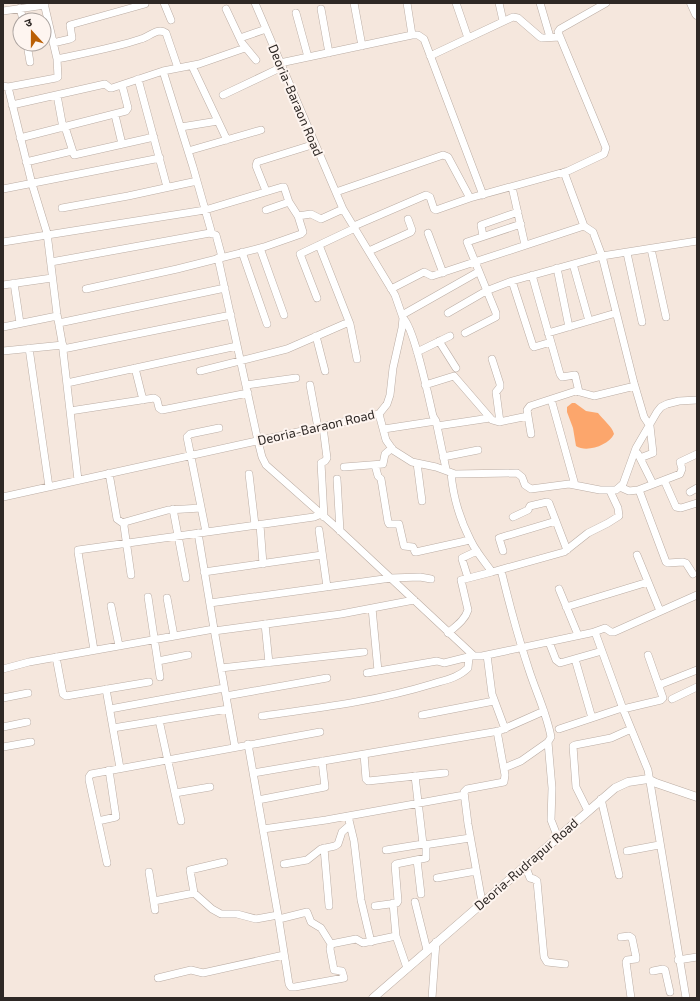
<svg xmlns="http://www.w3.org/2000/svg" width="700" height="1001" font-family="'Exo 2','Noto Sans Devanagari',sans-serif">
	<style>
		.water { fill: #fca66c }
		.lines { fill: none; stroke-linecap: round; stroke-linejoin: round }
		.minor-casing { stroke: #bbada4; stroke-width: 8 }
		.major-casing { stroke: #bbada4; stroke-width: 9 }
		.highway-casing { stroke: #bbada4; stroke-width: 11 }
		.minor { stroke: #fff; stroke-width: 7 }
		.major { stroke: #fff; stroke-width: 8 }
		.highway { stroke: #fff; stroke-width: 10 }
		.labels { text-anchor: middle; dominant-baseline: central; stroke-width: 4; stroke-linejoin: round; paint-order: stroke }
		.street-label { font-size: 13px; fill: #2e2825; stroke: #fef5f0 }
	</style>
	<rect width="100%" height="100%" fill="#f5e7dd"/>
	<path class="water" d="M572,403H575L586,411L598,413C603,420 612,426 614,434C609,445 587,453 576,446L573,428L567,412V407Z"/>
	<g class="lines">
		<defs>
			<path id="minor" d="M164,3L171,20
				M354,3L362,46
				M456,3L468,38
				M499,3L503,21
				M540,3L550,37
				M20,8L23,20
				M226,9L242,43L256,60
				M321,9L329,53
				M3,11L45,5
				M296,13L308,57
				M412,35H418L424,39L483,195
				M240,38L266,29
				M53,43L70,39L72,38L70,25L145,4
				M27,44L30,62
				M430,56L513,17L518,18L540,37L542,38L560,37
				M57,59C85,53 114,48 141,39C149,37 158,27 166,33L178,68
				M280,63L412,35L407,3
				M192,66L227,140
				M163,71L193,167L212,234
				M138,79L167,187
				M3,86L8,87L56,78L58,77L57,59L44,3
				M8,87L32,184L47,233L57,314L62,342L78,480
				M57,95L63,128
				M223,95L282,67
				M12,105L105,84L110,88H112L163,71L199,64L245,48
				M115,115L122,144
				M65,127L74,155L154,137
				M181,127L218,121
				M20,138L126,111L128,108L122,85
				M188,151L261,130
				M26,162L72,151
				M564,172L584,226L593,232L602,256L634,383L644,417L650,426L653,453L640,458
				M512,187L525,245
				M3,189L160,158
				M266,191L256,166L257,162L315,144
				M336,192L443,155L448,157L470,198L568,171L604,154L606,148L600,133L558,32L560,29L606,3
				M62,208L128,196L197,181
				M266,210L289,202L298,216L311,214L321,219L343,209
				M354,226L426,195L430,197L434,209L436,210L470,198
				M428,233L443,273
				M483,236L481,225L518,212
				M3,242L205,210L282,187H284L289,202
				M319,245L350,324L357,359
				M260,248L284,315
				M651,249L666,317
				M369,251L411,232L412,230L408,219
				M242,252L267,324
				M627,253L642,322
				M218,258L258,441L262,457L266,465L336,527L474,656H482L595,632L623,709L648,770L686,998
				M51,262L210,233L216,235L222,257
				M573,264L589,321
				M557,268L569,327
				M532,275L560,374L562,377L575,375L579,392
				M512,281L533,346L534,347L551,342
				M14,283L20,323
				M3,285L52,278
				M86,289L177,269L264,247L301,234L303,232L298,216
				M391,289L424,272L432,276L584,226
				M317,298L300,254L355,228
				M448,313L486,291L512,281L602,256L697,241
				M402,315L478,272
				M403,318C414,327 429,399 433,416L436,421L446,469
				M59,323L225,288
				M3,327L57,316
				M465,333L496,317V313L467,242L521,224
				M548,333L616,313
				M316,336L325,371
				M439,341L456,368
				M29,348L49,487
				M63,349L231,315
				M3,351L63,345
				M417,352L450,336
				M492,359L500,384V387L496,392L500,422
				M135,368L143,400
				M200,371L287,349L349,322
				M67,383L237,346
				M246,385L296,378
				M310,385L318,428
				M425,385L454,376L492,420L499,422L528,416
				M551,399L575,485
				M70,411L154,398L157,400L159,408L162,410L248,393
				M379,414L386,440L393,450L412,462L436,467L455,474L517,473L522,477L525,485L531,489L569,484L600,490H616L623,484L636,448L657,412L661,407L667,404L679,401L697,400
				M437,426L490,418
				M323,427L327,458L325,461L321,463L324,517
				M384,429L436,421
				M531,434L527,410L530,406L576,391L594,396L635,386
				M638,454L653,484
				M443,457L478,450
				M417,463L422,501
				M375,465L378,476L381,479L388,522L389,524H399L404,546L413,547L415,552H416L470,540
				M344,467L383,464L385,454L392,448
				M109,473L117,519L124,524
				M451,473C453,496 460,520 471,541C476,552 485,562 492,572L564,552L588,533L608,523L619,516L618,508L610,491
				M249,474L255,525
				M337,479L340,531
				M664,480L676,507L681,508L697,503
				M620,487L629,491L638,490L680,474L682,469L680,462L697,454
				M639,490L666,562L668,563L683,562L686,563L693,574
				M690,492L697,488
				M3,497L379,414L387,404L390,395L393,368L402,328L403,318L395,295L343,209L255,3
				M173,509L186,578
				M513,517L528,510L530,506L547,502L549,503L567,550
				M260,525L263,564
				M319,530L327,587
				M206,532L187,437L190,434L219,428
				M198,533L214,629L235,747
				M503,551L499,538L556,521
				M637,555L660,611
				M501,570C509,603 518,637 529,670C536,692 547,714 551,737L548,742L521,761L504,768
				M204,572L322,555
				M131,575L124,526L125,522L168,510L201,508
				M468,578L462,559V558L477,551
				M559,589L578,635
				M148,597L160,677
				M167,598L174,636
				M210,603L391,578L420,577L431,579
				M111,606L119,646
				M566,607L648,582
				M372,608L378,671
				M265,624L269,663
				M214,631L341,614L414,600
				M594,632L605,628L611,632H614L697,595
				M448,633C456,626 465,620 468,610L461,580L492,572
				M549,642L556,660L560,663L602,651
				M94,650L78,552V550L314,517L321,514
				M487,655L492,694L505,729
				M56,657L63,694L66,696L149,682
				M575,659L592,718
				M158,661L188,655
				M221,668L364,652
				M3,669L29,662L214,629
				M367,673L437,661L444,663L472,656
				M659,685L697,670
				M106,689L120,768
				M226,696L327,678
				M3,698L28,693
				M672,699L697,687
				M110,709L224,688
				M623,709L661,700L663,698L648,655
				M422,715L494,701
				M262,716C319,708 377,701 432,684C445,680 458,678 468,668L469,657
				M159,720L181,821
				M3,727L27,722
				M113,728L228,709
				M559,729L622,708
				M548,742L552,788L551,820L558,838
				M248,744L278,915L289,984L291,987H295L344,978L342,971L334,970L330,949L331,944L356,939L363,943L396,936
				M3,747L31,742
				M364,754L366,779L368,781L445,773
				M253,773L499,731L544,711
				M415,776L423,844L424,845L470,838
				M175,793L210,787
				M601,799L619,875
				M258,800L325,787L322,761
				M588,811L576,787L573,746L575,745L611,738L631,729
				M348,816L354,841L361,900L371,942
				M98,821L116,817L109,770
				M263,829L326,820L464,795
				M324,848L329,906
				M386,850L423,844
				M627,851L659,845
				M417,860L421,894
				M107,863L89,780V777L91,774L320,732
				M284,864L307,860L321,849L335,846L338,844L342,832L350,825
				M525,865L530,878L534,879L537,881L544,957L547,962L565,964
				M149,872L155,910
				M437,878L476,871
				M194,893L190,870L224,862
				M154,901L194,893L212,909L221,914H237L256,919L278,915
				M415,902L427,950
				M482,902L468,824L464,792L467,789L504,782L505,775L497,731
				M393,903L396,936L407,968
				M375,906L397,903L398,901L395,865L396,864L426,858V844
				M279,919L307,912L311,922L321,928L331,944
				M621,937L629,936L632,938L636,957V959L627,960L626,962L631,998
				M678,960L697,957
				M653,971L663,969L665,970L670,992
				M158,978L191,970L203,973L284,955
				M432,998L436,942"/>
			<path id="major" d="M373,998L615,788L628,782L648,779L656,783L697,797"/>
			<path id="highway" d="M692,3L697,14"/>
		</defs>
		<use href="#minor" class="minor-casing"/>
		<use href="#major" class="major-casing"/>
		<use href="#highway" class="highway-casing"/>
		<use href="#minor" class="minor"/>
		<use href="#major" class="major"/>
		<use href="#highway" class="highway"/>
	</g>
	<g class="labels">
		<g class="street-label">
			<text transform="translate(296 100) rotate(67)">Deoria-Baraon Road</text>
			<text transform="translate(316 427) rotate(-13)">Deoria-Baraon Road</text>
			<text transform="translate(526 864) rotate(-41)">Deoria-Rudrapur Road</text>
		</g>
	</g>
	<rect width="700" height="1001" fill="none" stroke="#2e2825" stroke-width="8"/>
	<g transform="translate(32 32) rotate(339)"><circle r="19" fill="#fef5f0" stroke="#aba39f"/>
	<path d="M0-3L7 15L0 10L-7 15Z" fill="#ba5f05"/>
	<text y="-6" font-size="11" font-weight="bold" text-anchor="middle" fill="#2e2825">उ</text>
	</g>
</svg>
